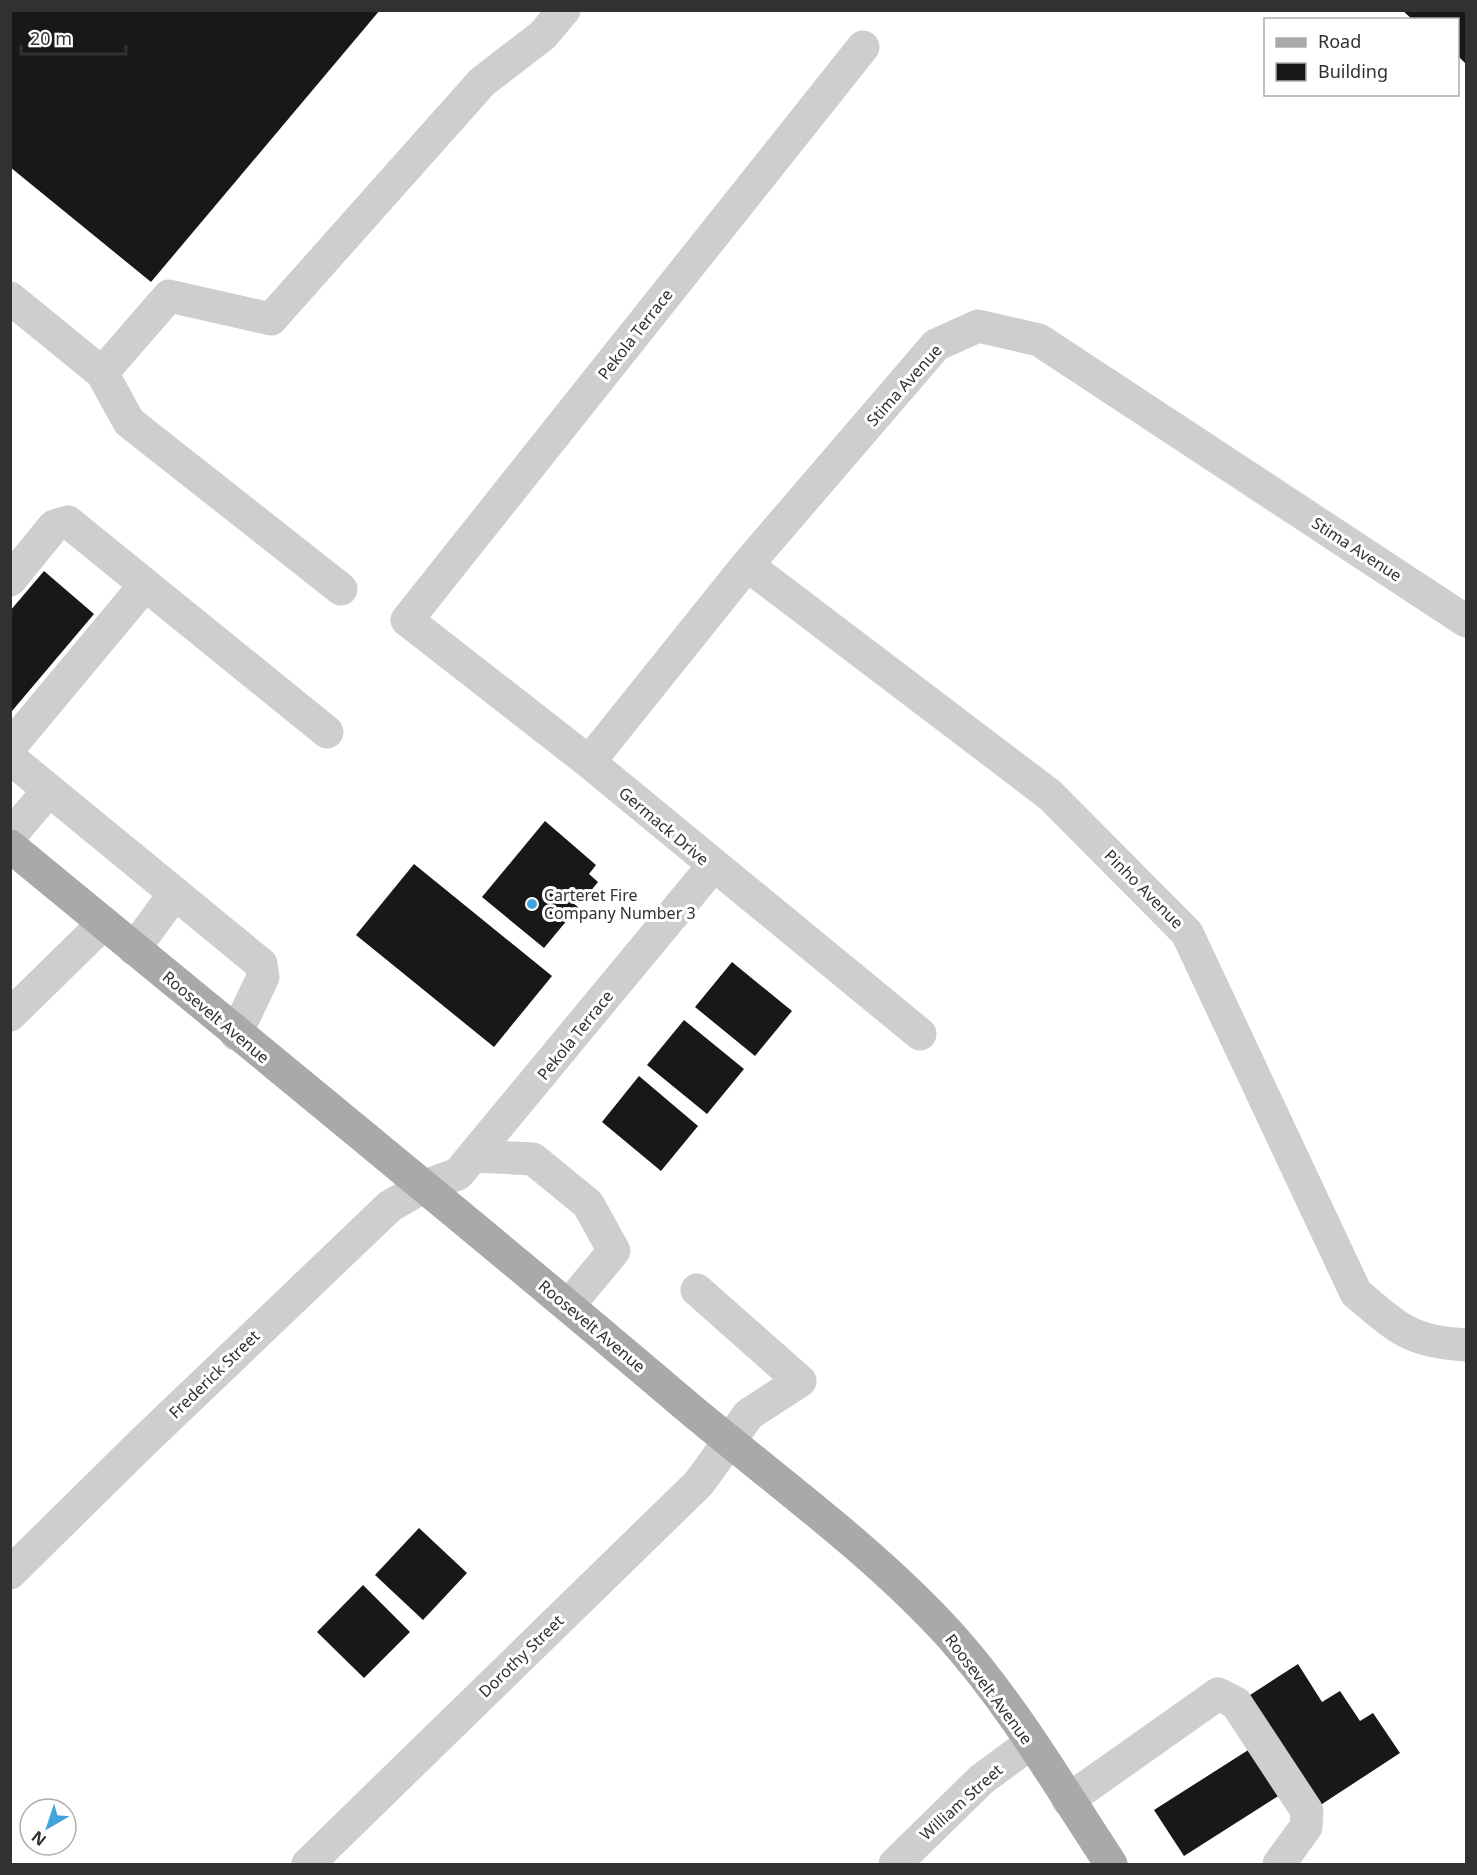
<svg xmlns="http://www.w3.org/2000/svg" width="1477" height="1875" font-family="'Noto Sans',sans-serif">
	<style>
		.building { fill: #181818 }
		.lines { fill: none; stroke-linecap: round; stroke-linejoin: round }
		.minor { stroke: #cecece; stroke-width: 33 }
		.major { stroke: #a9a9a9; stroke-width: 33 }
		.poi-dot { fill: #41a4db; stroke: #fff; stroke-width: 2 }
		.labels { text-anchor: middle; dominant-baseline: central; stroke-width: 6; stroke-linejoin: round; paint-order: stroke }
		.street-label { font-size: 16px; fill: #313131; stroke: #fff }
		.poi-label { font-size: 16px; fill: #313131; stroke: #fff; text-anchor: start }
	</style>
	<rect width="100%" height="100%" fill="#fff"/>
	<path class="building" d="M10,10H380L151,282L10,167Z
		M1402,10H1466V64L1458,56V20H1413Z
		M44,571L94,614L12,711L10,611Z
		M545,821L596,865L589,874L598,882L585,898L576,890L568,899L578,907L544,948L482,897Z
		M414,864L552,976L494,1047L356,935Z
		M732,962L792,1011L755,1056L695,1007Z
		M684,1020L744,1069L707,1114L647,1065Z
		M639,1076L698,1126L661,1171L602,1122Z
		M419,1528L467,1573L423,1620L375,1575Z
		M363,1585L410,1632L364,1678L317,1632Z
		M1298,1664L1322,1702L1340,1691L1360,1721L1373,1713L1400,1753L1319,1806L1247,1697Z
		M1253,1747L1283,1793L1184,1856L1154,1810Z"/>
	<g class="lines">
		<path class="minor" d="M863,47L407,620L589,762L920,1034
			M10,298L102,373L129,422L341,589
			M102,373L169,296L271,319L482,82L543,35L564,10
			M747,565L1050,795L1187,933L1356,1293C1398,1328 1409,1342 1466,1345
			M10,580L54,526L68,522L327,732
			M10,747L145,585
			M10,758L261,964L263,977L236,1034
			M589,762L747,565L936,345L978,326L1039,340L1466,621
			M10,836L49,790
			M134,949L175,893
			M10,1015L104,923
			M476,1156L533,1159L588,1204L614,1251L568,1306
			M10,1573L142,1443L390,1206L425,1186L458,1174L713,866
			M1068,1800L1218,1694L1236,1703L1307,1811L1306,1827L1279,1864
			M308,1864L699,1483L749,1414L800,1381L697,1290
			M895,1864L982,1779L1031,1743"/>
		<path class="major" d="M10,846C231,1028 452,1207 670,1392C763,1472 867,1544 950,1635C1012,1704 1060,1787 1111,1864"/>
	</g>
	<circle class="poi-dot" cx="532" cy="904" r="6"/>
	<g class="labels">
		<g class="street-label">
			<text transform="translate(635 334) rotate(-52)">Pekola Terrace</text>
			<text transform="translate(904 385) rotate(-48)">Stima Avenue</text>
			<text transform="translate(1357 549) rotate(33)">Stima Avenue</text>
			<text transform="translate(664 826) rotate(40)">Germack Drive</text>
			<text transform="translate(1144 889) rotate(45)">Pinho Avenue</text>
			<text transform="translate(216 1017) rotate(40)">Roosevelt Avenue</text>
			<text transform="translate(575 1035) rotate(-51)">Pekola Terrace</text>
			<text transform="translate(592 1326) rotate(40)">Roosevelt Avenue</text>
			<text transform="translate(214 1374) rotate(-44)">Frederick Street</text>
			<text transform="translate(521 1656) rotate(-44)">Dorothy Street</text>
			<text transform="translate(989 1689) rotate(53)">Roosevelt Avenue</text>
			<text transform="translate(961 1802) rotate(-42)">William Street</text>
		</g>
		<g class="poi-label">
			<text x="544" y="895">Carteret Fire<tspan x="544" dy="18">Company Number 3</tspan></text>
		</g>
	</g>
	<rect width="1477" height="1875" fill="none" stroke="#313131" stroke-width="24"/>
	<rect x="1264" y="18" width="195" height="78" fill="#ffffff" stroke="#adadad" stroke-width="1.5"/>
	<rect x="1276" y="38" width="30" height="9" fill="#a9a9a9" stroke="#adadad" stroke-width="1.5"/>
	<text x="1318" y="48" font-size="18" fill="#313131">Road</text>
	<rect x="1276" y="63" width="30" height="18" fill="#181818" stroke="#adadad" stroke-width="1.5"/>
	<text x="1318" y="78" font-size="18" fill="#313131">Building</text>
	<g transform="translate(48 1827) rotate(219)"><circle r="28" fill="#ffffff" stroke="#adadad" stroke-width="1.5"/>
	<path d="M0-4.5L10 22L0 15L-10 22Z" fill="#41a4db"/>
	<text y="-9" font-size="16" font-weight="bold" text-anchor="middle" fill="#313131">N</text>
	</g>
	<path d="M21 45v9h105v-9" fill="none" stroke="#313131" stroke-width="3"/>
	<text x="30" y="45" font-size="18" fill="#313131" stroke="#ffffff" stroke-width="4.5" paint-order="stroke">20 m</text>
</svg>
